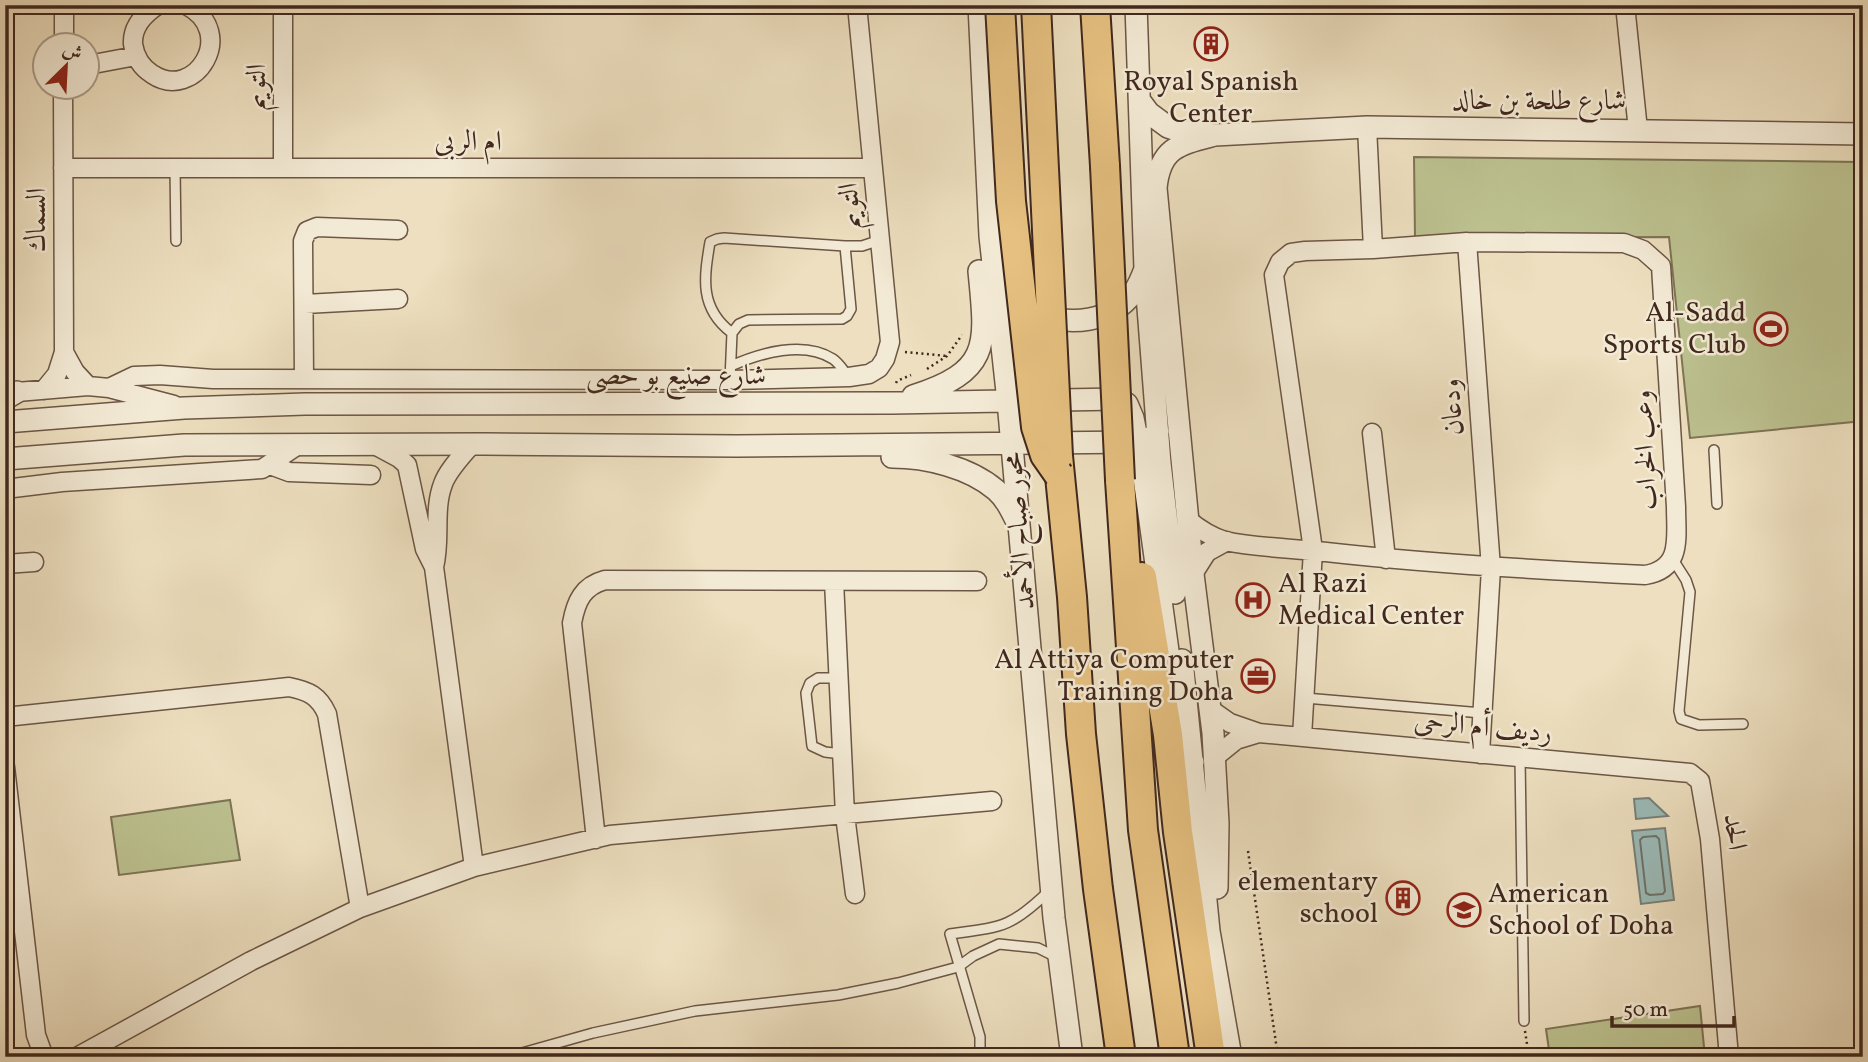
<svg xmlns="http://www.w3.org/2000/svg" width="1868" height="1062" font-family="Vollkorn,Amiri,serif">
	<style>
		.green { fill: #bcc18f; stroke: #7e7456; stroke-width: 2 }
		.water { fill: #9bbbb8; stroke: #77807a; stroke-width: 2 }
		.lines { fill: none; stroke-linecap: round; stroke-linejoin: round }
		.shore { stroke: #6e726a; stroke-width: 2 }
		.service-casing { stroke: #6c5646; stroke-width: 12 }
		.minor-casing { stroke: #6c5646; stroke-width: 21 }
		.tertiary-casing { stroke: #6c5646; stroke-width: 24 }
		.trunk-casing { stroke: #41281d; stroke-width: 32 }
		.path { stroke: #41281d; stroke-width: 2.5; stroke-dasharray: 2 3.5; stroke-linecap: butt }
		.service { stroke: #f3ead5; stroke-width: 9 }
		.minor { stroke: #f3ead5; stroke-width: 18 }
		.tertiary { stroke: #f3ead5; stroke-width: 21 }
		.trunk { stroke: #e6c080; stroke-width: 28 }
		.trunk-bridge-casing { stroke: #41281d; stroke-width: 32; stroke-linecap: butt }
		.trunk-bridge { stroke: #e6c080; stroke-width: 28 }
		.labels { text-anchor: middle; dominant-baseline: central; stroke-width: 5; stroke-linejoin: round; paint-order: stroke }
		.poi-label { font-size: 28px; fill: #41281d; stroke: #f3ead5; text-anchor: end }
		.street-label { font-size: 28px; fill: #41281d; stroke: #f3ead5 }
	</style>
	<rect width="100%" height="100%" fill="#eddfbf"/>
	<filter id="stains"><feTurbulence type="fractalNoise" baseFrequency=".00286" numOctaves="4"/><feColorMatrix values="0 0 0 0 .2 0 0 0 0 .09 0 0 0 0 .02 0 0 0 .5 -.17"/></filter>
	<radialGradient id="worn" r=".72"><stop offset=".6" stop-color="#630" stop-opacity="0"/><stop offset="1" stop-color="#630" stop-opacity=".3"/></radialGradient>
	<path class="green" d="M1414,157L1863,162V421L1690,438L1669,237L1415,238Z
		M230,800L240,860L119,875L111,817Z
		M1700,1006L1705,1057H1550L1546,1029Z"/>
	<path class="water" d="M1649,798L1668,816L1636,819L1634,799Z
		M1665,828L1674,900L1641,904L1632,831Z"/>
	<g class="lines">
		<path class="shore" d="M1656,836L1659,839L1665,891L1663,894L1650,895L1646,893L1640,840L1643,837Z"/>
		<defs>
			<path id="service" d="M175,168L176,241
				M732,333L739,324L748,320L842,319L847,316L851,309L845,246
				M731,366C760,353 804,340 833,359C839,363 843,370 848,376
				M730,380L732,333C699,308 704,278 710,242L717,239L724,238L845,246H862L880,240
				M1714,450L1717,504
				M1672,558L1686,580L1690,592L1679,711L1681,719L1699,725L1743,724
				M839,678H818L810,683L806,693L812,746L825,752L842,754
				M1305,698L1482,713
				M1520,758L1524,1021
				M508,1057L593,1033L695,1011L838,995L898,983L958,967L973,956L999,944L1038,948L1056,957
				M980,1057V1037L950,934C1002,927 1011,928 1050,890"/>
			<path id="minor" d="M158,5C144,14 132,26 133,44C135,57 141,67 152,74C195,103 239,32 186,5
				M283,5V168
				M1625,5L1638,130
				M64,46V5
				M88,65L136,56
				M1367,127L1373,249
				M63,168H873
				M1467,242L1491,568L1480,754
				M305,304L398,299
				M64,352L75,372L88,386
				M304,379L303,241L307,231L317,227L398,230
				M109,388L134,376L160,375L213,379L730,380L849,377L869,374L879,368L885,359L890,342L857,5
				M44,390L57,374L64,352L63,88
				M5,391L17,392L88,386L109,388L174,405
				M1372,433L1386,559
				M373,444L399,458L407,465L425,549L434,567
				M472,444C462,456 448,470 443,484C433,510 441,540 434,567L474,867
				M270,465L289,472L371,475
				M5,489L62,482L262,469L298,445
				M1188,520C1199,529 1211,537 1225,541C1257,548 1293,548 1326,552C1432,564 1538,570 1645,575C1683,569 1676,537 1676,507L1661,266L1643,250L1624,243L1467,242L1373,249L1305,251L1291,253L1280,262L1274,275L1313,550L1302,737
				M5,564L34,562
				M1193,574L1207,552L1227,541
				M834,581L845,815L855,894
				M1210,709L1230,723L1259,733L1690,773L1700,781L1710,839L1729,1057
				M5,717L289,687C309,691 319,696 327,714L360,908
				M1215,757L1236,740L1259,733
				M5,767L36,1035L44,1057
				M596,839L572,623C576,601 583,586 605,580L977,581
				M77,1057L251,961L360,908L474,867L610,835L992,801"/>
			<path id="tertiary" d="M979,5L990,236L1008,401L1054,918L1072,1057
				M1136,5L1145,269L1160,463L1175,593
				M1140,101L1149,113L1168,127L1180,131L1215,135L1367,127L1863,134
				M1215,135C1180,144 1160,147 1156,188L1193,574L1213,733L1218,823L1217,888
				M1038,313C1070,327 1111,322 1133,293C1138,287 1142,277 1145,269
				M913,396C992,371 986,344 979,271
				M5,399L17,392
				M5,422L184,408L305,404L892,403L1119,399L1127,404L1133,418L1142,463L1172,680
				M892,457C926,457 969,467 996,490C1006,499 1011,510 1017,522
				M5,459L184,445L483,444L737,446L1137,442L1149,439L1158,432
				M1182,660L1209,931L1231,1057
				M1177,712L1182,737L1193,762"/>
			<path id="trunk" d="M1095,5L1105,166
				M1058,456L1072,597L1081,734L1098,889L1121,1057
				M1120,480L1143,830L1175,1057
				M1142,577L1168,735L1178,832L1211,1057"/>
		</defs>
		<use href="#service" class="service-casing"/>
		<use href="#minor" class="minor-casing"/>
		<use href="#tertiary" class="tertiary-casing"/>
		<use href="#trunk" class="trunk-casing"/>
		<path class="path" d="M905,352L947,356
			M927,369L947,356L962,335
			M896,383L897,381L911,375
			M1248,851L1277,1050L1281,1057
			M1525,1031L1529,1057"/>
		<use href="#service" class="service"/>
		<use href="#minor" class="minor"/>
		<use href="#tertiary" class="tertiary"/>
		<use href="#trunk" class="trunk"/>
		<defs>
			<path id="trunk-bridge" d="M1000,5L1011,201L1036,427L1045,455L1059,475
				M1036,5L1058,456
				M1105,166L1120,480"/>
		</defs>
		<use href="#trunk-bridge" class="trunk-bridge-casing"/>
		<use href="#trunk-bridge" class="trunk-bridge"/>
	</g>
	<defs>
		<symbol id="building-ring" viewBox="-11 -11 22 22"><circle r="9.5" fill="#f3ead5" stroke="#8f2418" stroke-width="1.5"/><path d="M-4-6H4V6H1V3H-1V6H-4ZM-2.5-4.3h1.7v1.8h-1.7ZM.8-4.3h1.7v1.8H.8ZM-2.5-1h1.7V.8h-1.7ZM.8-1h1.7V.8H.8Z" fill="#8f2418"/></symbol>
		<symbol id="stadium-ring" viewBox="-11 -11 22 22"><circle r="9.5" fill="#f3ead5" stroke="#8f2418" stroke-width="1.5"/><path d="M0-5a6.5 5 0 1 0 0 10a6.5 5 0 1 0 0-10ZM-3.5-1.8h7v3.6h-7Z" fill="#8f2418"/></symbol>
		<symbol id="hospital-ring" viewBox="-11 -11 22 22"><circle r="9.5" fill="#f3ead5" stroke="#8f2418" stroke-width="1.5"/><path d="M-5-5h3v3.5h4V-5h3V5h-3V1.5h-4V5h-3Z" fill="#8f2418"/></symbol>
		<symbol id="office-ring" viewBox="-11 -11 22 22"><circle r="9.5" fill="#f3ead5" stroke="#8f2418" stroke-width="1.5"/><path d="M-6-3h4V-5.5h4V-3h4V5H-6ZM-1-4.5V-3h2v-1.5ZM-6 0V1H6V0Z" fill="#8f2418"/></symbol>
		<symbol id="school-ring" viewBox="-11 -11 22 22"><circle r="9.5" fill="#f3ead5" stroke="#8f2418" stroke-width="1.5"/><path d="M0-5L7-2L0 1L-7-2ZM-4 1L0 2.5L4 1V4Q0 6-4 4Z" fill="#8f2418"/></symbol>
	</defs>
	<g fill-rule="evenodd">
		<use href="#building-ring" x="1192" y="25" width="38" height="38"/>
		<use href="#stadium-ring" x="1752" y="310" width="38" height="38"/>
		<use href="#hospital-ring" x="1234" y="581" width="38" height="38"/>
		<use href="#office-ring" x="1239" y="657" width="38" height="38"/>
		<use href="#building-ring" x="1384" y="879" width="38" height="38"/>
		<use href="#school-ring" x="1445" y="891" width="38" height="38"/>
	</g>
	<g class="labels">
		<g class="poi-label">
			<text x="1211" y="82" text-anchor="middle">Royal Spanish<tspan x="1211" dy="32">Center</tspan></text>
			<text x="1746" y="313">Al-Sadd<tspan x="1746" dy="32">Sports Club</tspan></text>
			<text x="1278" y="584" text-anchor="start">Al Razi<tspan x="1278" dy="32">Medical Center</tspan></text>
			<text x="1234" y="660">Al Attiya Computer<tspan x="1234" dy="32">Training Doha</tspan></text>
			<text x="1378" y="882">elementary<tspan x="1378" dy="32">school</tspan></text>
			<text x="1488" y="894" text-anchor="start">American<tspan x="1488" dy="32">School of Doha</tspan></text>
		</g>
		<g class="street-label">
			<text transform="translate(257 87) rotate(-90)">التويم</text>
			<text x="1539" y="101">شارع طلحة بن خالد</text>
			<text x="468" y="142">ام الربى</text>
			<text transform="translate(851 206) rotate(-95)">التويم</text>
			<text transform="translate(37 220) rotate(-90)">السماك</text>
			<text x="676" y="376">شارع صنيع بو حصى</text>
			<text transform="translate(1453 407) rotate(-94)">ودعان</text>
			<text transform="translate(1646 450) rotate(-93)">وعب الخراب</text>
			<text transform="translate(1020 531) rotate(-95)">محور صباح الأحمد</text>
			<text transform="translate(1483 728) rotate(5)">رديف أم الرحى</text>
			<text transform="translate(1734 832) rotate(82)">الحد</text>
		</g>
	</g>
	<rect width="1868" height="1062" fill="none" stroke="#eddfbf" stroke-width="28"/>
	<rect x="7" y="7" width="1854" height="1048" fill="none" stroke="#41281d" stroke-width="3.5"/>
	<rect x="14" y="14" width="1840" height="1034" fill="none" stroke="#41281d" stroke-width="2"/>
	<g transform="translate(66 66) rotate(24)"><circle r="33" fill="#f3ead5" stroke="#ac9c8b" stroke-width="2"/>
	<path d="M0-5L12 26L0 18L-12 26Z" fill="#8f2418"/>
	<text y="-10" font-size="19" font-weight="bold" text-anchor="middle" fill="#41281d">ش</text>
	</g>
	<path d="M1612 1016v10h122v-10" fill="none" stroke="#41281d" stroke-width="3.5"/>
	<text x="1623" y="1016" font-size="21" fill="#41281d" stroke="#f3ead5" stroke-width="5" paint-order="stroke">50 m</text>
	<rect width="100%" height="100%" filter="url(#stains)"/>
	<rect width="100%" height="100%" fill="url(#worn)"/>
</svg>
